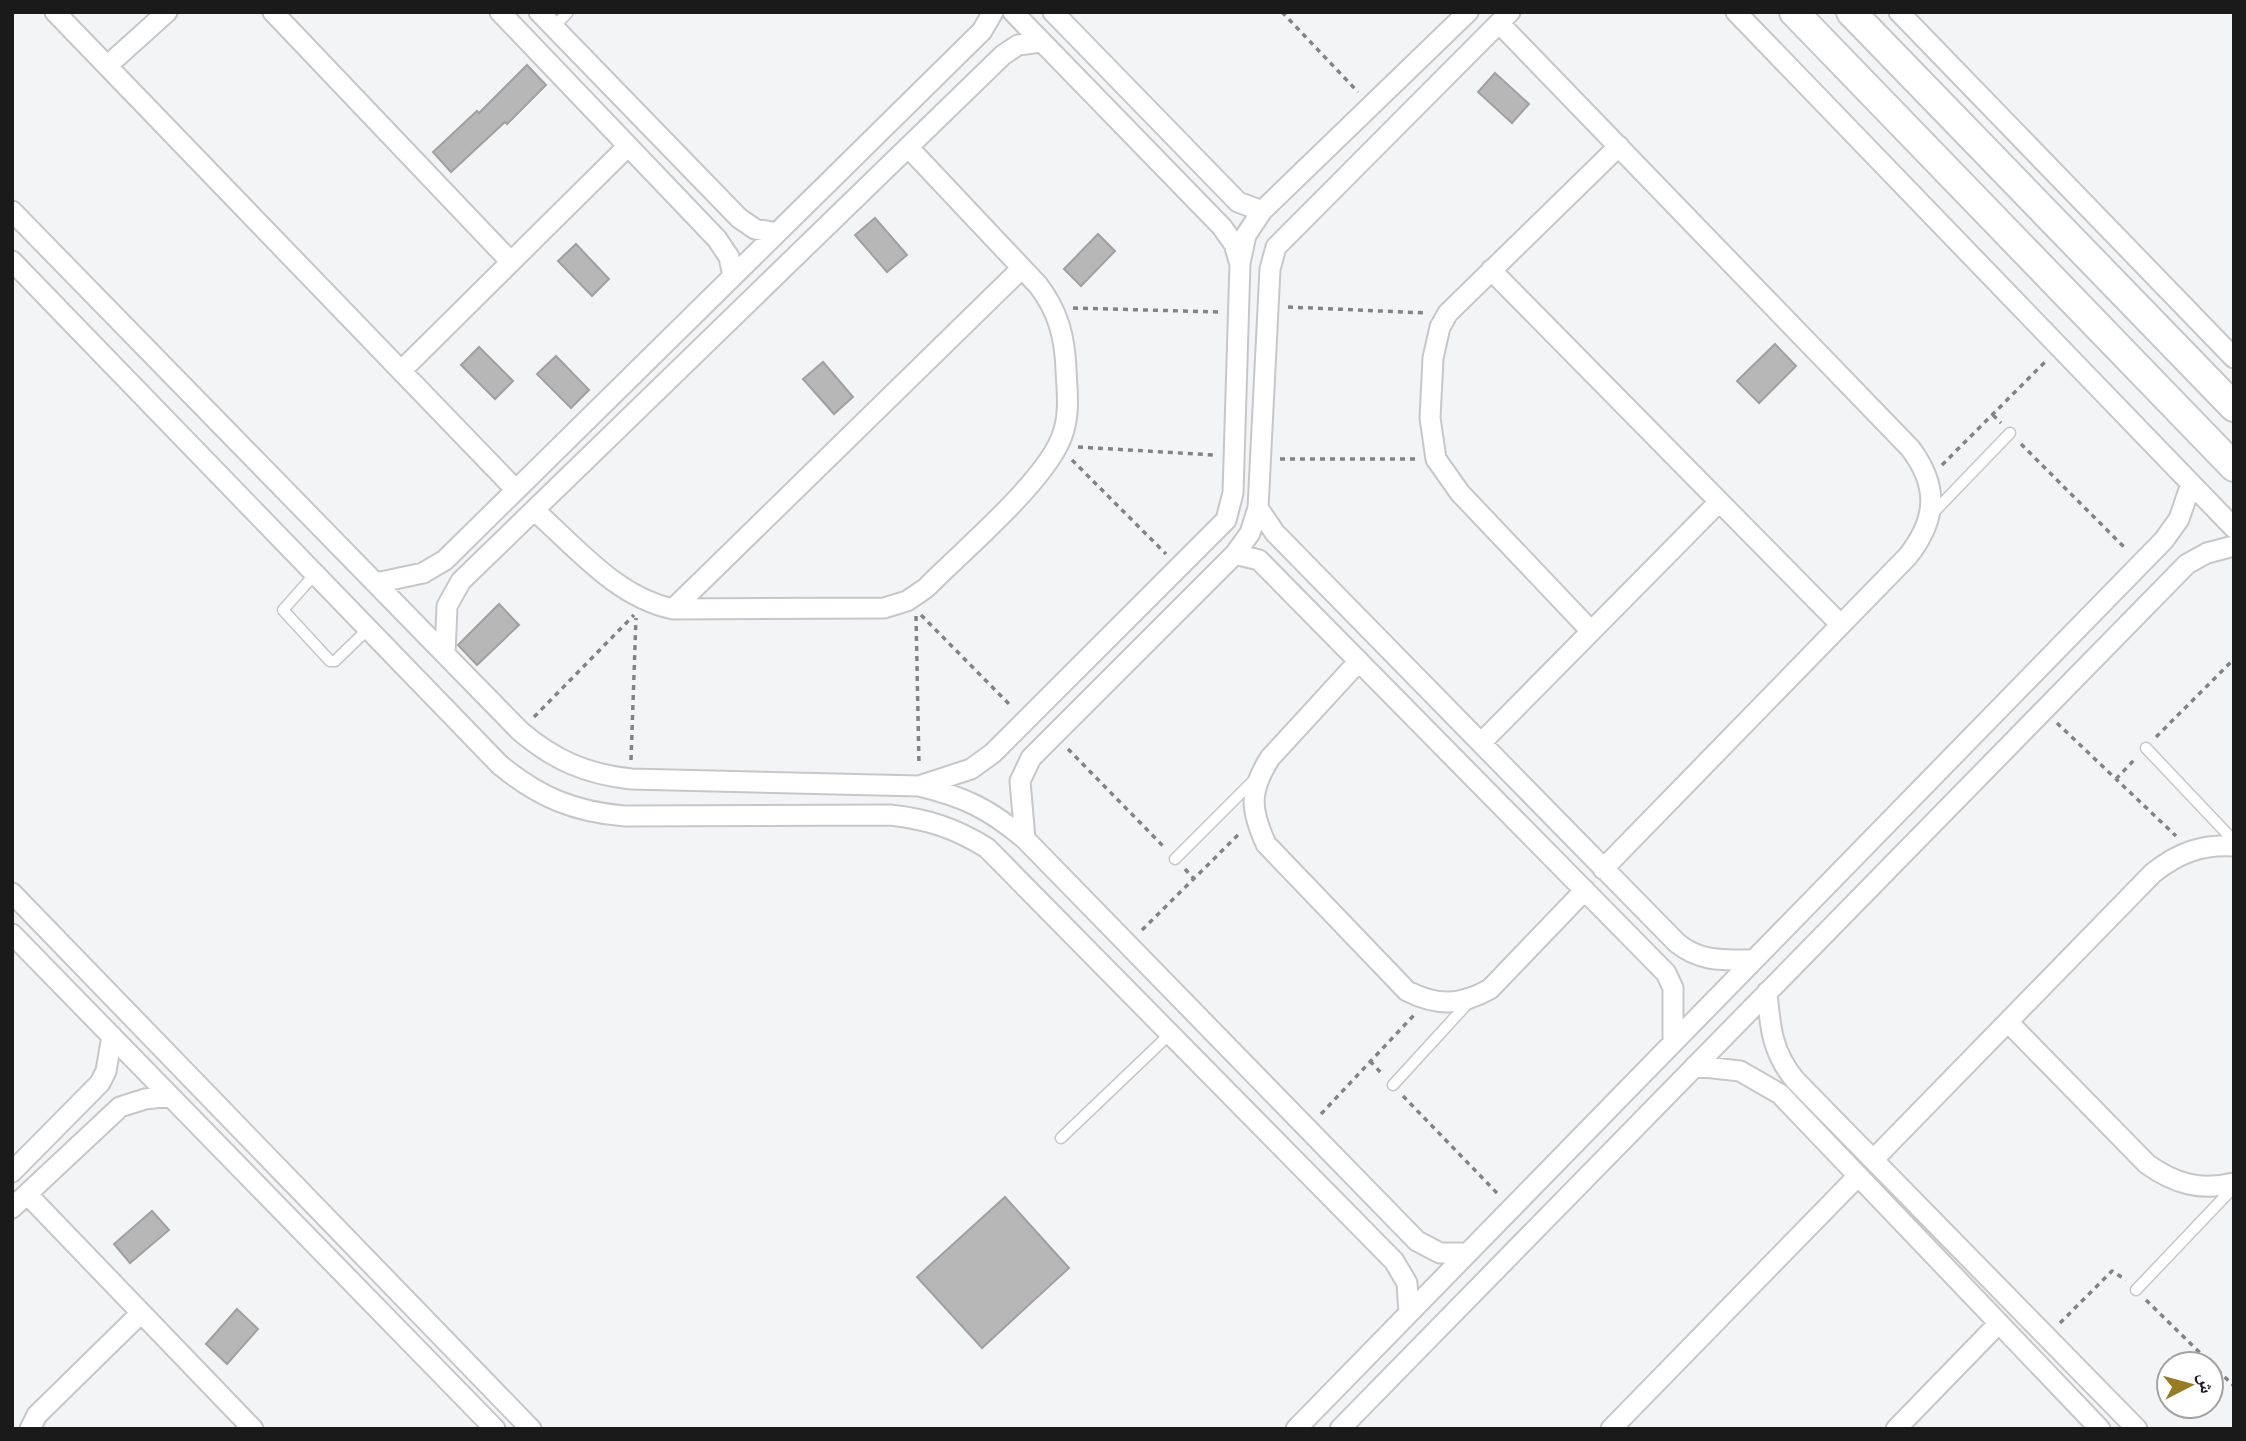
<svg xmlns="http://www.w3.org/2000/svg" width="2246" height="1441" font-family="'PT Sans Narrow','Noto Naskh Arabic',sans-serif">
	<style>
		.building { fill: #b8b7b7; stroke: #a19fa0; stroke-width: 2 }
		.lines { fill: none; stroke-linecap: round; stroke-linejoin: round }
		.lane-casing { stroke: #c7c7c9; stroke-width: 13 }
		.street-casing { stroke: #c7c7c9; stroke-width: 23 }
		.secondary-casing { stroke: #c7c7c9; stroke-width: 32 }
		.path { stroke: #838384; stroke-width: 3.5; stroke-dasharray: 5 5; stroke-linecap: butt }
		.lane { stroke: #fff; stroke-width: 10 }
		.street { stroke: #fff; stroke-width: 19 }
		.secondary { stroke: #fff; stroke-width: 28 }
	</style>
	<rect width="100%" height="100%" fill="#f3f4f5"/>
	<path class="building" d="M527,65L546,85L507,124L505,122L451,172L433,152L477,111L479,113Z
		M1495,73L1529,104L1512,123L1478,92Z
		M875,218L907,255L887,272L855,235Z
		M1098,234L1115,251L1081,286L1064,269Z
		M576,244L609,279L592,296L558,261Z
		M1775,344L1796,366L1759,403L1737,381Z
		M479,347L513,381L495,399L461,365Z
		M556,356L589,390L571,408L537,374Z
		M823,362L853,397L834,414L803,379Z
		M499,604L519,625L477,665L458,645Z
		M1005,1197L1069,1268L982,1348L917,1277Z
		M152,1211L169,1230L130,1263L114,1244Z
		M237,1309L258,1329L227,1364L206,1344Z"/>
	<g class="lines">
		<defs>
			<path id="lane" d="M554,27L568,12
				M1933,513L2010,433
				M315,574L283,610L330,661H335L368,629
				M2146,748L2234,841
				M1175,859L1254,780
				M1393,1085L1468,1003
				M1061,1138L1171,1033
				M2136,1290L2234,1187"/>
			<path id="street" d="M55,12L516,490
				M273,12L511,262
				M500,12L717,239L729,257L733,276
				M539,12L739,218L755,229L777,233
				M1013,12L1222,227L1234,244L1239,261
				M1053,12L1238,202L1262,211
				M1736,12L2234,528
				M1899,12L2234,358
				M1499,23L1910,448C1939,486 1937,519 1908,556L1603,869
				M107,66L167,12
				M12,211L520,731C554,760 586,774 631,779L919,786C965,797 989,809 1025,839L1417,1241L1440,1253H1468
				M12,261L500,765C539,797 574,812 625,816L890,815C927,819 955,828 987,848L1394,1261L1407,1283L1409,1313
				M1491,270L1841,625
				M401,371L628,146
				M1258,508L1275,533L1677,943C1700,962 1724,960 1754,960
				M534,510C576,547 616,597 673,609L884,608L907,601L926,588C962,551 1049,479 1063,433C1070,412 1067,391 1066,370C1065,337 1058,311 1038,285L908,147
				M1235,554L1259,560L1666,973L1673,988V1042
				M376,583L423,573L445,560L982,31L993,12
				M673,609L1022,268
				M1591,631L1460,493L1436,459L1430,418L1433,358L1440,327L1448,313L1619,146
				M445,654L447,606L461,581L1003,55L1018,45L1041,42
				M1359,661L1270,758C1249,791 1250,809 1266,844L1407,991C1437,1006 1460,1006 1490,989L1585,890
				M1481,743L1719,502
				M922,785L971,769L993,753L1226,520L1233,493L1240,263L1246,235L1262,211L1468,12
				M1025,839L1020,781L1031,758L1235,554L1250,533L1258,508L1270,269L1276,247L1510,12
				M12,893L531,1429
				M12,934L495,1429
				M1767,992C1770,1027 1772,1052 1795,1080L2137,1429
				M2008,1022L2147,1164C2175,1184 2200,1191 2234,1183
				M1695,1066L1740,1071L1780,1094L2100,1429
				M1873,1160L2153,873C2178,853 2202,844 2234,846
				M12,1172L100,1083L106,1071L112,1036
				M27,1194L253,1429
				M12,1208L120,1107L145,1099L170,1096
				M30,1429L37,1415L141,1313
				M1296,1429L2164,540L2179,519L2191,484
				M1340,1429L2187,564L2207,553L2234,546
				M1611,1429L1858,1176
				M1896,1429L1999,1323"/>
			<path id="secondary" d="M1794,12L2234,467
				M1851,12L2234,407"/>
		</defs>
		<use href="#lane" class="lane-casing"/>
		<use href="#street" class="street-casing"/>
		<use href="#secondary" class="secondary-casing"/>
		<path class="path" d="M1282,12L1358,92
			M1288,307L1427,313
			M1073,308L1219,312
			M1993,415L2001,423
			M2021,444L2127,550
			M1078,447L1214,455
			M1280,459H1416
			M1072,460L1166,554
			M1942,465L2045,362
			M921,615L1011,706
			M916,616L919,766
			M534,717L634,615
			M2057,723L2176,836
			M2156,737L2234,659
			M1068,749L1165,848
			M631,760L636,618
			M2116,779L2136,758
			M1185,869L1194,879
			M1142,930L1241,832
			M1370,1061L1383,1075
			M1403,1096L1497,1193
			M1321,1114L1414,1015
			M2146,1300L2234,1386
			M2060,1323L2112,1271L2126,1280"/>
		<use href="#lane" class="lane"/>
		<use href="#street" class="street"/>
		<use href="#secondary" class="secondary"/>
	</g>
	<rect width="2246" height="1441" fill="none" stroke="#1a1a1a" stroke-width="28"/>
	<g transform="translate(2190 1385) rotate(84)"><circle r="33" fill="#ffffff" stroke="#a3a3a3" stroke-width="2"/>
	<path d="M0-5L12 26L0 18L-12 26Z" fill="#977c24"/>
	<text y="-10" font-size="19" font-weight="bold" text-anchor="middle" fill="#1a1a1a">ش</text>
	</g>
</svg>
